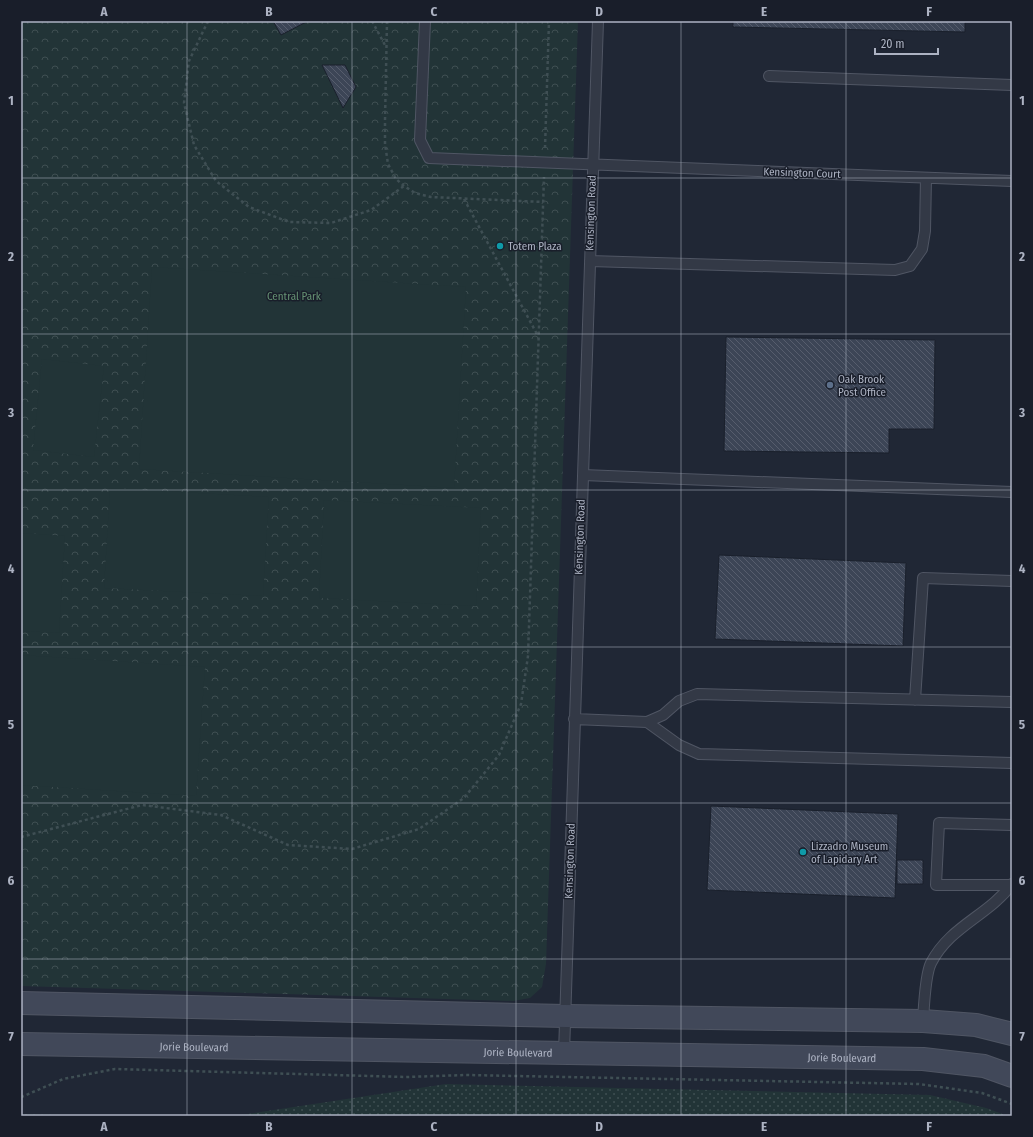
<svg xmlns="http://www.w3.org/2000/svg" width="1033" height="1137" font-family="'Fira Sans Condensed',sans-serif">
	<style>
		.grass { fill: url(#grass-dots) }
		.forest { fill: url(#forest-crowns) }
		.garden { fill: #223437 }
		.building { fill: url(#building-back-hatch); stroke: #1a202c }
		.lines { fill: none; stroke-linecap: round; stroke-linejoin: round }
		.service-casing { stroke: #505664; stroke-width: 12 }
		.secondary-casing { stroke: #505664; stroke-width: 24 }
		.path { stroke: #3f4f54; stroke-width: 2.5; stroke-dasharray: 3 3; stroke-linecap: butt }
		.service { stroke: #333946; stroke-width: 10 }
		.secondary { stroke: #414859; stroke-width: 22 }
		.grid { fill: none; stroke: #adb3c3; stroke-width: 1; stroke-opacity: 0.55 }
		.culture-dot { fill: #0f9aa8; stroke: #191e2a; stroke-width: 1.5 }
		.service-dot { fill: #5c6f8a; stroke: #191e2a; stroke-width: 1.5 }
		.labels { text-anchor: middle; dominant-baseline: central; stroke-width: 3; stroke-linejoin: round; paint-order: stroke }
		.street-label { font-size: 11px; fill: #adb3c3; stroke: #191e2a }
		.poi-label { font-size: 11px; fill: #adb3c3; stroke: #191e2a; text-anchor: start }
		.park-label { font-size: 11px; fill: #659273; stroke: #191e2a }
		.neatline { fill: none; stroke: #adb3c3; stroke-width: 1.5 }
		.grid-label { font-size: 13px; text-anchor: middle; font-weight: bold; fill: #adb3c3 }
	</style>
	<defs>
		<pattern id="grass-dots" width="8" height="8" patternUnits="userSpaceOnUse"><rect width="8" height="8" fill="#223437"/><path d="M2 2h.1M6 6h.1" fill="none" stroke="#3f4f52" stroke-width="1.8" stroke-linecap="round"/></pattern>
		<pattern id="forest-crowns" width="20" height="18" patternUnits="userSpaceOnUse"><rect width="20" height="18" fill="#223437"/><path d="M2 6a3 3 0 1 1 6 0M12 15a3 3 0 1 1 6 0" fill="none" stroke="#3f4f52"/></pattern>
		<pattern id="building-back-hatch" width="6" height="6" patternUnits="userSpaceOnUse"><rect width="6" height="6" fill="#3c4556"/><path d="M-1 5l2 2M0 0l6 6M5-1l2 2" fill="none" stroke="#565d6d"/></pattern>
	</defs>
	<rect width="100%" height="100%" fill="#202735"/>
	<path class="grass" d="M446,1084L930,1095L986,1108L1008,1116H235Z
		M21,1114L105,1116H21Z"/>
	<path class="forest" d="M21,21H578L546,964L542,987L530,998L513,1001L21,986Z"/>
	<path class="garden" d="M152,267L466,287L454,488L139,469Z
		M42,359L104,366L94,457L33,450Z
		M110,488L269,497L263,596L104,588Z
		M324,500L481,508L476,606L319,598Z
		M21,533L65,536L59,633L21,631Z
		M21,655L205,667L196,796L21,785Z"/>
	<path class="building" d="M273,21H308L281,35Z
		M733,21H965V32L733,27Z
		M322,65H345L356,87L343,108Z
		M726,337L935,340L934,429H889V453L724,451Z
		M719,555L906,563L903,646L715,639Z
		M711,806L898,814L895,898L707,890Z
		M897,860H923V884H897Z"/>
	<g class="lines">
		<defs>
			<path id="service" d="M425,21L420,140L429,158L1012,181
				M769,76L1012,85
				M590,261L895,270L910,266L922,249L925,231L926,178
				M583,475L1012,492
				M915,700L923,578L1012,581
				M574,719L647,722L663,715L679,701L697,694L1012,702
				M647,722L679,745L699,754L1012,763
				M1011,885H936L939,823L1012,825
				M923,1021C924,1006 925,975 931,963C950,926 988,916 1012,884
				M564,1053L598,21"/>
			<g id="secondary">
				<path d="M21,1003L565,1016L923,1021L976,1025L1012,1034"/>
				<path id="s1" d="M21,1044L923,1059L984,1066L1012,1076"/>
			</g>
		</defs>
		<use href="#service" class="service-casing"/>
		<use href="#secondary" class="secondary-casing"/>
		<path class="path" d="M208,21L189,61L184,103L194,145L216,181L249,207L289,222L331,223L371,210L404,186
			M372,21L386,47
			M387,21L385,121V144L388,164L396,179L404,186L415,193L431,197L543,202
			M545,148L549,21
			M464,199L538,336
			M21,837L142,805L221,815L288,845L352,849L419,829L464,798L499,755L521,704L528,656L544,177
			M21,1097L24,1096L63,1079L115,1069L406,1077L466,1075L919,1084L982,1093L1012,1104"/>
		<use href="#service" class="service"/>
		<use href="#secondary" class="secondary"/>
	</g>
	<path class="grid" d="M187,21V1116M352,21V1116M516,21V1116M681,21V1116M846,21V1116M21,178H1012M21,334H1012M21,490H1012M21,647H1012M21,803H1012M21,959H1012"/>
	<g class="culture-dot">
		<circle cx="500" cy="246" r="4"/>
		<circle cx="803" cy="852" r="4"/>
	</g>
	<circle class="service-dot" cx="830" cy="385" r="4"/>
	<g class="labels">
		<g class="street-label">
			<text transform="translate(802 173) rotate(2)">Kensington Court</text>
			<text transform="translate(591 213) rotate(-88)">Kensington Road</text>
			<text transform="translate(580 537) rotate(-88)">Kensington Road</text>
			<text transform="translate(570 861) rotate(-88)">Kensington Road</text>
			<text stroke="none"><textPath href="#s1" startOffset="173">Jorie Boulevard</textPath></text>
			<text stroke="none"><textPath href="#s1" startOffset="497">Jorie Boulevard</textPath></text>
			<text stroke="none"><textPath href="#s1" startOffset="821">Jorie Boulevard</textPath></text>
		</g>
		<g class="poi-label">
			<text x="508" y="246">Totem Plaza</text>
			<text x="838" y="379">Oak Brook<tspan x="838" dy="13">Post Office</tspan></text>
			<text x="811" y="846">Lizzadro Museum<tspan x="811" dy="13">of Lapidary Art</tspan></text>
		</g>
		<g class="park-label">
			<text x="294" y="296">Central Park</text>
		</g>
	</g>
	<rect width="1033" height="1137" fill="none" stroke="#191e2a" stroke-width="44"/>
	<path d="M875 48v6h63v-6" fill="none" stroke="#adb3c3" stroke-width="2"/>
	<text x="881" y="48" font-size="12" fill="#adb3c3" stroke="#191e2a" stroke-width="3" paint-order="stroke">20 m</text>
	<rect x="22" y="22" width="989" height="1093" class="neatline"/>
	<g class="grid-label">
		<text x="104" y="16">A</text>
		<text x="269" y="16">B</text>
		<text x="434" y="16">C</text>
		<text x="599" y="16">D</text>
		<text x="764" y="16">E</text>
		<text x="929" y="16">F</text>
		<text x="11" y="105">1</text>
		<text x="1022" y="105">1</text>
		<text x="11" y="261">2</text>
		<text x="1022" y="261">2</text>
		<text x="11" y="417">3</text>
		<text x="1022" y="417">3</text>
		<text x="11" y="573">4</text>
		<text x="1022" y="573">4</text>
		<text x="11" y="729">5</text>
		<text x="1022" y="729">5</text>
		<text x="11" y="885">6</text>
		<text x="1022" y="885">6</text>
		<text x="11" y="1041">7</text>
		<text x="1022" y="1041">7</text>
		<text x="104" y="1131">A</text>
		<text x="269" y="1131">B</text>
		<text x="434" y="1131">C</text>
		<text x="599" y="1131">D</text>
		<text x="764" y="1131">E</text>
		<text x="929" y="1131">F</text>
	</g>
</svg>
